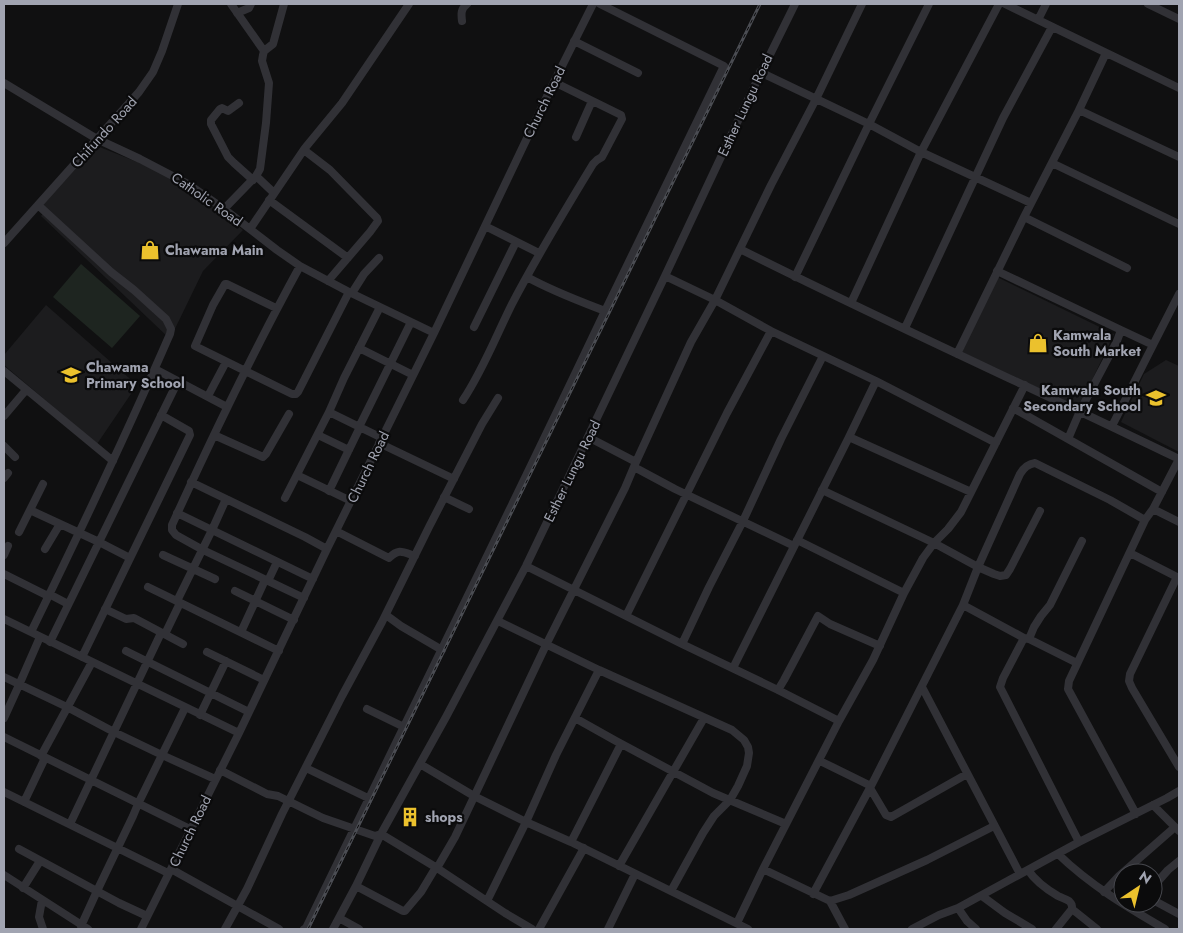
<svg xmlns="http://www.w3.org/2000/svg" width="1183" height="933" font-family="Jost,sans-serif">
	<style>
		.built { fill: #1c1c1e }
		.green { fill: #1e2520 }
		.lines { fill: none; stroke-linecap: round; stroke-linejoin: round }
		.minor { stroke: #313136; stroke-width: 8 }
		.rail-casing { stroke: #4b4d53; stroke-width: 3 }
		.rail { stroke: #0b0b0c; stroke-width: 1; stroke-dasharray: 4; stroke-linecap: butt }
		.labels { text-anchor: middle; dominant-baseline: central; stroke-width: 4.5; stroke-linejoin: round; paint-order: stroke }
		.street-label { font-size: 14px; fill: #a1a4b1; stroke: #0b0b0c }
		.poi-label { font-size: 14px; font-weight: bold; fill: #a1a4b1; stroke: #0b0b0c; text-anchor: start }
	</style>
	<rect width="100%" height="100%" fill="#101011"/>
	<path class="built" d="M97,146L165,173L220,211L243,230L203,271L170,339L41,216L47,209L42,205Z
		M997,277L1114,334L1079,407L962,352Z
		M46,305L137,385L97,444L4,365V355Z
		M1166,360L1179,366V452L1121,422L1144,374Z"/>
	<path class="green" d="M81,264L140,316L112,348L53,297Z"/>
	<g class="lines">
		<path class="minor" d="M231,4L264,51
			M600,4L724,66L605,311
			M1005,4L1179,88
			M1148,4L1179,19
			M237,13L249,8L251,4
			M1038,20L1046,4
			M462,21C461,13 461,9 467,4
			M574,41L638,73
			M760,72L869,124L921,152L1031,203
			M4,83L97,139L140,159L188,184L224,209L277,250L300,266L349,292L434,333
			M239,103L228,111L222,108L220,109L211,120V124L228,157L234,163L253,180
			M1079,110L1179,157
			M576,137L592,101
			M304,150L330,170L377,218L378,221L370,232L328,281
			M1052,163L1179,224
			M256,176L274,193
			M269,200L348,258
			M224,209L256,176L260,169L266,123L269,83L262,61L263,55L264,51L273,44L284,4
			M1024,217L1127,268
			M485,226L539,253
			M250,229L305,148L342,103L409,4
			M4,243L139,92L153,72L162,51L178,4
			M740,249C885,322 1033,388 1179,459
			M300,266C254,350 212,437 172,525V530L176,535L203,550L304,598
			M997,271L1121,330L1117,341L1080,411L1068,439
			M665,276L715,300L771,331L876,381L996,443
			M795,277L869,124L929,4
			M352,293L364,274L379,258
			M851,303L921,152L999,4
			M380,307L344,378L329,412L382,438
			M276,308L227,284H225L213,305L195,346L292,394H296L298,392L349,292
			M474,327L516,242
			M905,328L1003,118L1052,27
			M1121,330L1153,345L1179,294
			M359,348L413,375
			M957,354L1024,217L1079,110L1106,53
			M155,369L227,407
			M4,371L113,461
			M208,396L226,362
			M463,400C483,370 496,336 512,304C537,256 565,210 593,164L597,160L602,157L622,119L621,115L554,82
			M1013,408L1162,492
			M4,416L26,390
			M1112,426L1153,345
			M359,427L411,322
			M214,435L263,457L266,454L289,414
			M318,435L349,450
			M588,437L636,462
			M849,437L971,492
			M379,443L454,479
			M4,446L15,457
			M634,467L675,489L794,546
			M297,475L351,501
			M4,478L8,473
			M191,482L305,537L327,549
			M822,490L934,543L978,567L994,574L1000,576L1006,575L1010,569L1040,511
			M329,491L360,427
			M444,497L469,509
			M285,498L329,412
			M1153,509L1179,522
			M30,510L99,542L130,558
			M177,513L212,530L226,499
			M336,531L387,557L389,558C399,548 403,552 415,556
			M19,532L43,484
			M797,540L904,593
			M45,549L60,524
			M1130,553L1179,578
			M4,555L8,546
			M163,555L215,579
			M526,566L682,644L778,690L839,721
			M4,574L48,596
			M1177,577L1130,674L1129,681L1132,688L1179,767
			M268,581L277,562
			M148,587L279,651
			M235,591L294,620
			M49,594L68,604
			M177,601L212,530L313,579
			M963,605L1024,638L1029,639L1077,663
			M105,609L126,619L134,618L183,644
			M386,615L401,626L442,650
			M626,616L727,413L771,331
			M4,619L239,733
			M498,621L599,670L732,730L744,740L748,747L749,753L747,766L738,786L730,800L714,816L703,833L671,891
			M31,632C79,534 126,435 170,334L171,329L166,319L134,290L111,272L38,205
			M241,632L265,580
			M165,634L180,603
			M1024,638L1003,678L1000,687L1079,842
			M1029,639L1034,627L1041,616L1050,605L1082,541
			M50,642L178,381
			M682,644L709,587L743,521L781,439L823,356
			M126,651L249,712
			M207,652L264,680
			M82,657L190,435L189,431L161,415
			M733,668L849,437L876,381
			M4,677L67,707L114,732L162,755L215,779
			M922,687L1020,874
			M778,690L784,680L818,616L830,624L880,646
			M367,709L404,727
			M200,715L226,661
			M4,718L19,685L40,637
			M575,718L616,741L713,793L786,824
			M4,737L190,829
			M41,756L92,662
			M820,761L871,786L963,605L978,567L1020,474C1024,467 1028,464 1035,463L1110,500L1145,520
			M420,764L474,796L526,822L571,842L748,929
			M306,768L368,798
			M220,770L267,794L278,796L323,818L375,836L381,834L437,868L505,913L532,929
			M870,788L886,815L891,817L967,774
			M4,792L168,873
			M24,802L45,758
			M1153,805L1179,831
			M1136,814L1068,689L1069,681L1145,520L1153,509L1179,459
			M70,824L161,633
			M571,842L621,744
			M19,849L119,903L147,916
			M1058,854C1090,885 1127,907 1165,929
			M619,866L704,718
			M437,868L455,837L546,645L625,488L636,462L691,342L715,300L771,185L816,99L862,4
			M171,869L279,929
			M763,869L830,901L849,895L927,860L994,826
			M1028,870C1036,882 1046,889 1058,896C1062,898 1066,899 1069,901C1072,904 1072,905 1072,909L1097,929
			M4,875L88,929
			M356,886L403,911H405L421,892L436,867
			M1153,887L1168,870L1179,861
			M23,888L40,861
			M1104,892L1119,876L1175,827
			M813,894L871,786
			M982,896L1005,913L1032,929
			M42,900L39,917L43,929
			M1153,900L1179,914
			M487,901L526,822L556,755L599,670
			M830,901L845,929
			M958,908L967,921L976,929
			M339,918L359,929
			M737,923L763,869L839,721L873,660L904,593L923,558L934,543L948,529L961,512L1025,385
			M81,926L97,891L133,816L138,804L185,708
			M141,929L239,733L327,549L434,333L550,90L593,4
			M225,929L247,889L282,814L342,696L382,622L429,527L482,424L498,398
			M304,929L306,928C405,723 507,518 605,311C579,301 552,291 527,277
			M333,929L356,886L381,834L446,717L526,566L665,276L752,91L795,4
			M539,929L584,848
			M608,929L635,874
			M912,929L939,915L958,908L1079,842L1167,798L1179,791
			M1056,929L1072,909"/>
		<defs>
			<path id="rail" d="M308,929L760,4"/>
		</defs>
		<use href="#rail" class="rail-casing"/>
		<use href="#rail" class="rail"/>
	</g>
	<defs>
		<symbol id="shop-bare" viewBox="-9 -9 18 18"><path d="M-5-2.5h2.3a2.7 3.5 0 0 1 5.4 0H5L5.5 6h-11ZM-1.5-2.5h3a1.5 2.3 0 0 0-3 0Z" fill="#ebc12d" stroke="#0b0b0c" stroke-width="2.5" paint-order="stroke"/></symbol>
		<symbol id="school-bare" viewBox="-9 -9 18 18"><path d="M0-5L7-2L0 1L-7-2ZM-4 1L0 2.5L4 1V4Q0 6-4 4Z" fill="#ebc12d" stroke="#0b0b0c" stroke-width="2.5" paint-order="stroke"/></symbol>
		<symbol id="building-bare" viewBox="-9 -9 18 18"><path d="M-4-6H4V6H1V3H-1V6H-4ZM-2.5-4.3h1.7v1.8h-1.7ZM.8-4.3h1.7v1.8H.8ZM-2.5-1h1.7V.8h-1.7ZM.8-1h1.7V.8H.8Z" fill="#ebc12d" stroke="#0b0b0c" stroke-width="2.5" paint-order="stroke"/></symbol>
	</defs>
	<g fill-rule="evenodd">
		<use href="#shop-bare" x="136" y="236" width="28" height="28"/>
		<use href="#shop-bare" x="1024" y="329" width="28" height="28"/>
		<use href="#school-bare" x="57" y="361" width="28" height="28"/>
		<use href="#school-bare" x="1142" y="384" width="28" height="28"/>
		<use href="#building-bare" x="396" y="803" width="28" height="28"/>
	</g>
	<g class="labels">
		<g class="street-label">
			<text transform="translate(544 102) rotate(-64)">Church Road</text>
			<text transform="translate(745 105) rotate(-65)">Esther Lungu Road</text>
			<text transform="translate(104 132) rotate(-48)">Chifundo Road</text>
			<text transform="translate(207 199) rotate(35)">Catholic Road</text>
			<text transform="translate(368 467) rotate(-64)">Church Road</text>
			<text transform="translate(572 471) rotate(-64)">Esther Lungu Road</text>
			<text transform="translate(190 831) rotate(-64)">Church Road</text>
		</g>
		<g class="poi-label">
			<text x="165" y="250">Chawama Main</text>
			<text x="1053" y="335">Kamwala<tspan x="1053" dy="16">South Market</tspan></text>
			<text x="86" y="367">Chawama<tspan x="86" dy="16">Primary School</tspan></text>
			<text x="1141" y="390" text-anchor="end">Kamwala South<tspan x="1141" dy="16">Secondary School</tspan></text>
			<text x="425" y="817">shops</text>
		</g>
	</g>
	<rect width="1183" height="933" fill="none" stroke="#a1a4b1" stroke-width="10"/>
	<g transform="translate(1138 888) rotate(35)"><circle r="24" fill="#0b0b0c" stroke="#47484e"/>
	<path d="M0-4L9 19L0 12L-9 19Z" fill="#ebc12d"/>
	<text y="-8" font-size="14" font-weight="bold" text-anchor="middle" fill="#a1a4b1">N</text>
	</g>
</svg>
